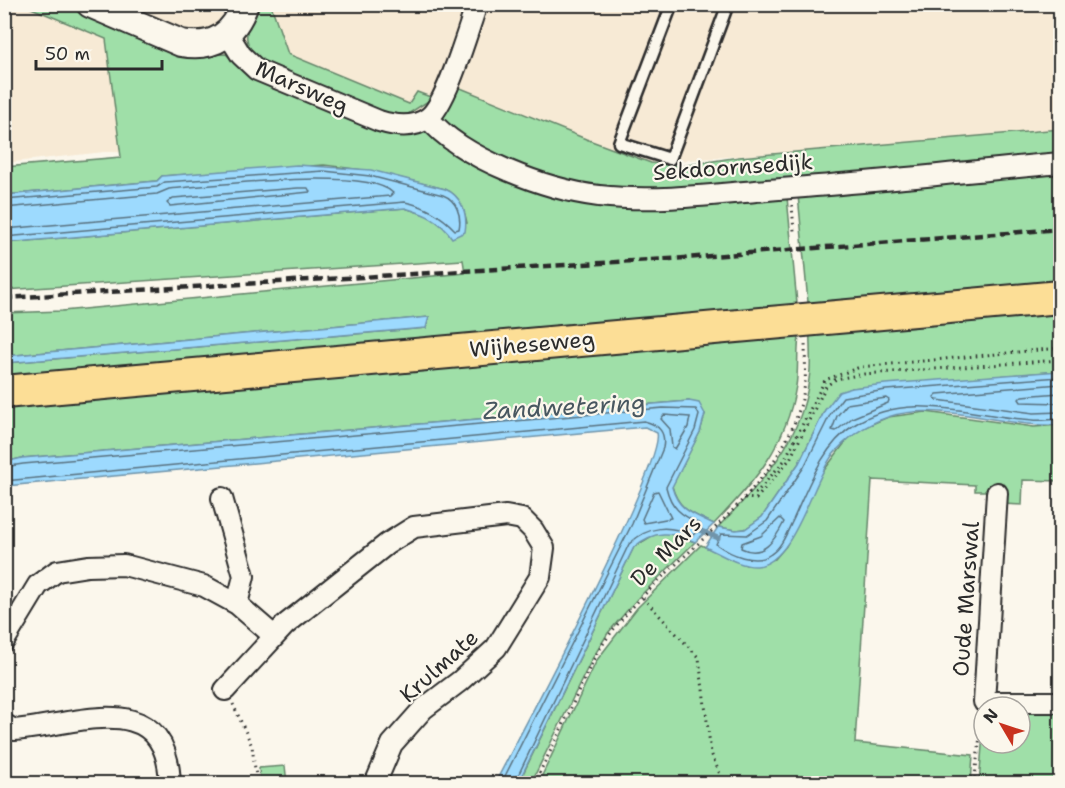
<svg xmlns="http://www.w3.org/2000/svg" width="1065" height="788" font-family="'Shantell Sans',sans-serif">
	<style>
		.built { fill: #f7ead5 }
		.green { fill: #9fdfa8; stroke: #65856a; stroke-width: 1.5 }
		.water { fill: #9ddafe; stroke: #6f94aa; stroke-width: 1.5 }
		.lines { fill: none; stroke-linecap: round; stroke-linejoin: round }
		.shore { stroke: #59717f; stroke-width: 1.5 }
		.stream { stroke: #6f94aa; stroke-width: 5 }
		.service-casing { stroke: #2b2b2b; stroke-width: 15 }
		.minor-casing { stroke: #2b2b2b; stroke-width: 24 }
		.tertiary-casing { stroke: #2b2b2b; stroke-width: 30 }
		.primary-casing { stroke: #2b2b2b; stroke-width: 36 }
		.path { stroke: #2b2b2b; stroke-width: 3; stroke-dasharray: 1.5 4.5; stroke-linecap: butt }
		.service { stroke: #fbf7ec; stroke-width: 10 }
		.minor { stroke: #fbf7ec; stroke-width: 20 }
		.tertiary { stroke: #fbf7ec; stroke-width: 26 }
		.primary { stroke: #fcde96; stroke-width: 32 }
		.rail { stroke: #2b2b2b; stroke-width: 4.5; stroke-dasharray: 9 4.5; stroke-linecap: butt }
		.labels { text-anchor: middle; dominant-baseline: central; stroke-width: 4.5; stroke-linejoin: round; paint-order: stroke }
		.street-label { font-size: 22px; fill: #2b2b2b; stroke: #fbf7ec }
		.water-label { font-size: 24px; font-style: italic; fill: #485760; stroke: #fbf7ec }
	</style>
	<rect width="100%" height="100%" fill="#fbf7ec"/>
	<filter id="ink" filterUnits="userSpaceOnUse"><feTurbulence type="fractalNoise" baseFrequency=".0167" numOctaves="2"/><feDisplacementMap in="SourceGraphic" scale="12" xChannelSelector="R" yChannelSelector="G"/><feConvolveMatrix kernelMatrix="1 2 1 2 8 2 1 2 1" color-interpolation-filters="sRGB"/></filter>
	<g filter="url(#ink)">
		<path class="built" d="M4,5H1060V131L651,163L440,156L104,152L5,163Z"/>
		<path class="green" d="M61,4L186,55L226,54L245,73L384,131L418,133L429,130L542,186L787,197L798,314L5,379V363L426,328L429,317L5,356L4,313L62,311L465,273L463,260L5,290V243L405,208L429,216L443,226L467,223C464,208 459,195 445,189L371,171L324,165L162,176L157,181L5,195V167L121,157L106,39L24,5Z
			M256,5H271L288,54L409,104L417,92L433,98L408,114L388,115L263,63C239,42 246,32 256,5Z
			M458,87L586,139L651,163L681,166L739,157L1060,129V155L786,184L605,191L530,170L490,152L441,121Z
			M1060,168V293L809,313L798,195Z
			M1060,310V371L852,388L825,410L799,463L762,517L745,529L736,530L718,527C760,484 802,442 809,379C812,362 809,345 810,328Z
			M800,331C796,349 799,368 796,386C786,446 756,480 714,524C693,514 678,510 672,486L700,432L705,414L689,401L22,458L5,462V405Z
			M926,412L1034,427L1060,425V481L1023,480L1022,505L1002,504V491H975V485L872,480L855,743L973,755L971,783L538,784L597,660L637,608L701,545L746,565L775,559L786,546L822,473L847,440L858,430L888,417Z
			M669,533L695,542L637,599L608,633L592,659L531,783L518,784L634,547L655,534Z
			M1020,707L1060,708V783L979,784L984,721V743H1020Z
			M285,766L287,783H260L259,768Z"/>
		<path class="water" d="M297,165L371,170L445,189C462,196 468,214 465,232L452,238C440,220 425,214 405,208L5,243V195L157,181L162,176Z
			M429,317L426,328L5,363V356Z
			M1060,371V425C1006,428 938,400 888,417C865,425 847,437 832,456C812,483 794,563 757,566C740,567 721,554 705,547L718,527L736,530L745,529L762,517L799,463L825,410L839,392L852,388L885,384Z
			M689,401L699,403L705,414L700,432L672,487C678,510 693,514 714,524L695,542C672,531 654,530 634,547L518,783H495C518,739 666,461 657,433L645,427L6,486L5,489V462L22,458Z"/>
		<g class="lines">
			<path class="shore" d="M298,188H308L310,192L170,206L167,203L173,198Z
				M4,200L157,187L165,182L324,171L370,176L443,195C456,200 462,215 459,229L455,230C441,215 425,206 405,202L4,237
				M4,208L157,194L169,189C209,186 367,166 393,193L390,196L4,229
				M1060,377L886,390L843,397L831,413L804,467L767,521L747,535L721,534L716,544C730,554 755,566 771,554C782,547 787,532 793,520C808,487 822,446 854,425C909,389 974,417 1033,420C1042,421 1051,419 1060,419
				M1060,384L937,394L934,397L937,400L1034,413L1060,412
				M1060,393L1022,396L1019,399L1021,402L1060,403
				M886,398L889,400L888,403L852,418L836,431L832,430L837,416L847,404Z
				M664,415L690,417L688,427L675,449L672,447L670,429L661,419Z
				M4,467L23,464L663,408L696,409L699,415L695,430L666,487C671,508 681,515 700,524L701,528L693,535C669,525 649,525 629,544L514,784
				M4,481L644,421C660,425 666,433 663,448L632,524L501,784
				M658,491L671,518L644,523L642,519L654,492Z
				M780,518L784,522C775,540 763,559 741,548L742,543L761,536Z"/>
			<path class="stream" d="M699,530L718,538"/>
			<defs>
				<path id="service" d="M672,4L619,143L670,159L728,4"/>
				<path id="minor" d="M228,34L241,55L257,70L379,121C395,126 413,129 428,118C447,104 468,29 477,4
					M428,118C462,159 548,190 599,196C655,202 711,195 767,190C865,183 963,172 1060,163
					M997,493L984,702H1060
					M222,498L244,576L237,604
					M4,641L38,585L57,571L88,566L124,565L204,586L237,604L274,636
					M225,690L285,625L387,544L414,527L506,516L522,519L533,530L544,548L540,577L496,648L460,681L423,709L392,744L375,784
					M4,724L14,730C77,725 167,685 170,784"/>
				<path id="tertiary" d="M90,4L181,43C214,49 234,35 245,4"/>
				<path id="primary" d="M4,392L1060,297"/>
			</defs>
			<use href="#service" class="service-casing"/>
			<use href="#minor" class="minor-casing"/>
			<use href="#tertiary" class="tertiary-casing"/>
			<use href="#primary" class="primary-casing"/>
			<path class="path" d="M792,205L794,231
				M749,492L756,493L784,461L825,380L860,367L1060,348
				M744,498L756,499L790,459L826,386L836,379L864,374L1060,360
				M643,598L699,658L711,753L724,784
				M233,704L252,746L257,784
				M534,784C546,759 559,735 570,710C582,684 593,657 610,634C670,553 791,490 805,383C806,370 805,355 805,342
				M974,784L982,720"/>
			<use href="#service" class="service"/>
			<use href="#minor" class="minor"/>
			<use href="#tertiary" class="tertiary"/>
			<use href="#primary" class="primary"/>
			<path class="rail" d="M4,298L685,258L1060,229"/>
		</g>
	</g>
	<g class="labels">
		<g class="street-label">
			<text transform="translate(302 87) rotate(24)">Marsweg</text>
			<text transform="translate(733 167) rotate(-4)">Sekdoornsedijk</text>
			<text transform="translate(532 344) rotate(-5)">Wijheseweg</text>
			<text transform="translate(666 551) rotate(-45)">De Mars</text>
			<text transform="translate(966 599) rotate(-86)">Oude Marswal</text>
			<text transform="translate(439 666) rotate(-42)">Krulmate</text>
		</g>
		<g class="water-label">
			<text transform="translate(564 407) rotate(-3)">Zandwetering</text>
		</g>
	</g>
	<rect width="1065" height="788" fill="none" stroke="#fbf7ec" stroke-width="24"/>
	<rect x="12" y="12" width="1041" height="764" fill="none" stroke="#2b2b2b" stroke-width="2" filter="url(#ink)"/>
	<g transform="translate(1002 725) rotate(309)"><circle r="28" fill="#fbf7ec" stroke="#a8a59f" stroke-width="1.5"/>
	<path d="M0-4.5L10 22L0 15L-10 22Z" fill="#c8321e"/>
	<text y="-9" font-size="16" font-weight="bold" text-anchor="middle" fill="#2b2b2b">N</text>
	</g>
	<path d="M36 60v9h126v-9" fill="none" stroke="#2b2b2b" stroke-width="3"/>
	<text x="45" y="60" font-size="18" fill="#2b2b2b" stroke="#fbf7ec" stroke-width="4.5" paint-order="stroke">50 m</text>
</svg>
